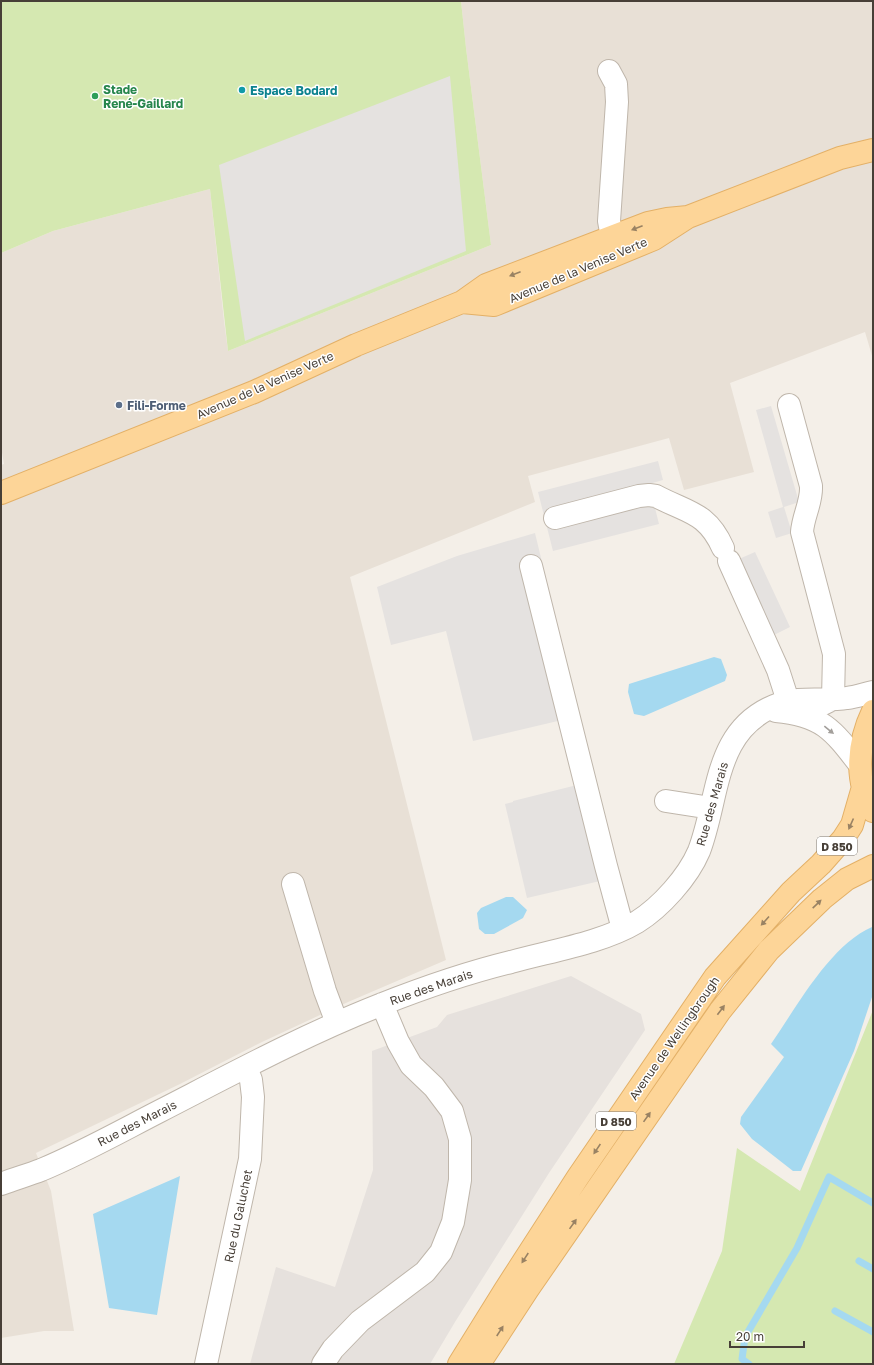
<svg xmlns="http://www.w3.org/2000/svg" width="874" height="1365" font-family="'Golos Text',sans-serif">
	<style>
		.residential { fill: #e8e0d6 }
		.industrial { fill: #e6e1dd }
		.green { fill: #d5e8b1 }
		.parking { fill: #e5e2e0 }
		.water { fill: #a5d9f0 }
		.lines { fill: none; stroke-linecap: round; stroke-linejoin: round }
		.stream { stroke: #a5d9f0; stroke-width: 7 }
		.minor-casing { stroke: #bfb6ab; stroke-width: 24 }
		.major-casing { stroke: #e3b067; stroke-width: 24 }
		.minor { stroke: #fff; stroke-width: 22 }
		.major { stroke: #fdd598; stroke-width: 22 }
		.oneway { fill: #998263 }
		.oneway2 { fill: #a39f9b }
		.culture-dot { fill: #0f9aa8; stroke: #fff; stroke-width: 1.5 }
		.leisure-dot { fill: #2e9e5b; stroke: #fff; stroke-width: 1.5 }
		.service-dot { fill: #5c6f8a; stroke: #fff; stroke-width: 1.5 }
		.labels { text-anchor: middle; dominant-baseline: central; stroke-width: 3; stroke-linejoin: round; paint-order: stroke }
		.shield { fill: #fff; stroke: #7e7973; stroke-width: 1 }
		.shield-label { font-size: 11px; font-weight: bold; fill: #473f37 }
		.leisure-label { font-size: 12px; font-weight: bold; fill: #27864d; stroke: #fff; text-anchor: start }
		.culture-label { font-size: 12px; font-weight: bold; fill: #0d838f; stroke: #fff; text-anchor: start }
		.street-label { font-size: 12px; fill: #473f37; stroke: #fff }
		.service-label { font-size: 12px; font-weight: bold; fill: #4e5e75; stroke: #fff; text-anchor: start }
	</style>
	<rect width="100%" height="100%" fill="#f4efe8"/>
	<path class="residential" d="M461,1H873V359L865,332L730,383L754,472L684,490L669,438L528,476L535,502L350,577L446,960L348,1002L262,1042L180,1084L36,1153L51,1191L74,1331H44L1,1338V465L4,464L1,447V253L53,231L210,189L224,321L228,351L491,245L466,48Z"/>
	<path class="industrial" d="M571,976L641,1014L645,1030L549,1173L455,1322L430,1364H250L276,1267L335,1287L373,1170L372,1051L437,1027L447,1015Z"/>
	<path class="green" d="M1,1H461L466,48L491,245L228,351L210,189L53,231L1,253Z
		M873,1010V1364H674L722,1251L737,1148L800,1191Z"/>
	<path class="parking" d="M450,76L466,251L245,341L219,165Z
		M771,406L799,502L784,507L792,533L776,538L768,512L783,507L756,410Z
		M658,461L663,480L649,484L659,524L553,551L538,492Z
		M535,533L579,716L473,741L446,631L391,645L377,587L457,556Z
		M755,552L790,627L774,635L739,559Z
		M577,785L600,881L527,898L505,804L513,802V801Z"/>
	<path class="water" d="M714,657L721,659L727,675L725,681L644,716L634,714L628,692L629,684Z
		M506,897H513L527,910L523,918L494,934H485L479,929L477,913L481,908Z
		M872,927L873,928V994L854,1051L801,1171H793L752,1139L740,1124L741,1117L784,1057L771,1044C796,1008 830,945 872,927Z
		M180,1176L157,1315L109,1308L93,1214Z"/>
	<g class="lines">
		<path class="stream" d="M859,1261L873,1269
			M835,1311L873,1332
			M749,1364L742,1359L745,1337L797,1248L829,1177L873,1203"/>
		<defs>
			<path id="minor" d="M609,71L616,84L617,102L609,221L612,237
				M789,405L811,486C812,502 803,516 802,532L834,654L833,699L821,705
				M555,518L639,496L649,495L656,496C688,513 707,512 723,548
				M729,561L778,670L788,701L787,712
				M531,566L606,866L623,929
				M776,711C822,715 833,730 860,765
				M666,801L711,808
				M293,884L325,991L337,1023
				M1,1184C14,1179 28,1175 41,1170C82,1153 121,1131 160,1111C232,1074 304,1035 380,1005C423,988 466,973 511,962C550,951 602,943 637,922C661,907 688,877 699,851C720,796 713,728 779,704C800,696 825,702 847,698C856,697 864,694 873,692
				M206,1364L250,1159L253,1097L251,1080L246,1067
				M323,1364L333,1349L360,1321L425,1272L441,1252L453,1222L460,1180V1139L452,1111L434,1087L411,1065L398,1042L382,1004"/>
			<path id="major" d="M462,302L494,305L654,239L688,217L840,158L873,150
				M1,493L254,392L356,345L462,302L486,285L648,223L667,219L688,217
				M873,711C858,742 854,781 873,811
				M459,1364L505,1290L578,1177L715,977L791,892L821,864L843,839L852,825L863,787
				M479,1364L528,1289L720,1011L769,950L822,899L847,879L873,866"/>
		</defs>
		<use href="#minor" class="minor-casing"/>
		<use href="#major" class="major-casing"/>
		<use href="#minor" class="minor"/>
		<use href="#major" class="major"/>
	</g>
	<defs><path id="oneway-solid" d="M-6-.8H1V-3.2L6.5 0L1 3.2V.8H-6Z"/></defs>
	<g class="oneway">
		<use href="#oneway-solid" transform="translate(637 228) rotate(159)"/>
		<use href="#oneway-solid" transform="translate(515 274) rotate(159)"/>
		<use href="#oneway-solid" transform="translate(851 824) rotate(114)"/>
		<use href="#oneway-solid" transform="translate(817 904) rotate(-44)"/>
		<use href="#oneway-solid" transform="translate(765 921) rotate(132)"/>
		<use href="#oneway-solid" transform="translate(721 1010) rotate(-53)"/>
		<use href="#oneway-solid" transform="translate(647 1117) rotate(-55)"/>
		<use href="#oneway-solid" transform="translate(597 1149) rotate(124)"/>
		<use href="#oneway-solid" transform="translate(573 1224) rotate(-55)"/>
		<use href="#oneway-solid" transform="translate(525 1258) rotate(123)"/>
		<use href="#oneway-solid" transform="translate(500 1331) rotate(-57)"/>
	</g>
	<use class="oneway2" href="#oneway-solid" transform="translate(829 730) rotate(39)"/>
	<circle class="culture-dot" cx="242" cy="90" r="4"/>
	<circle class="leisure-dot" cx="95" cy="96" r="4"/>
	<circle class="service-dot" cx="119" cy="405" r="4"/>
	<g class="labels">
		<g class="shield">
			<rect x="817" y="837" width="40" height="18" rx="3"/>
			<rect x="596" y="1112" width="40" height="18" rx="3"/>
		</g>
		<g class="shield-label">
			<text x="837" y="846">D 850</text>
			<text x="616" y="1121">D 850</text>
		</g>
		<g class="leisure-label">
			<text x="103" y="89">Stade<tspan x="103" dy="14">René-Gaillard</tspan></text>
		</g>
		<g class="culture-label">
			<text x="250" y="90">Espace Bodard</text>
		</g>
		<g class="street-label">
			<text transform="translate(578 270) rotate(-23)">Avenue de la Venise Verte</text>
			<text transform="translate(265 385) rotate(-24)">Avenue de la Venise Verte</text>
			<text transform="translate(712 804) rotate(-74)">Rue des Marais</text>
			<text transform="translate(431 987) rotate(-19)">Rue des Marais</text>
			<text transform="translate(674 1038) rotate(-55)">Avenue de Wellingbrough</text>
			<text transform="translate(137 1123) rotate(-27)">Rue des Marais</text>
			<text transform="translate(238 1216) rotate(-78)">Rue du Galuchet</text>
		</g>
		<g class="service-label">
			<text x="127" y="405">Fili-Forme</text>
		</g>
	</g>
	<rect width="874" height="1365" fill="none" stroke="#473f37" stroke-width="4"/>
	<path d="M730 1341v6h74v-6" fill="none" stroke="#473f37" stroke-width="2"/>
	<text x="736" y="1341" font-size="12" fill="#473f37" stroke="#ffffff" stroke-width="3" paint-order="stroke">20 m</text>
</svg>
